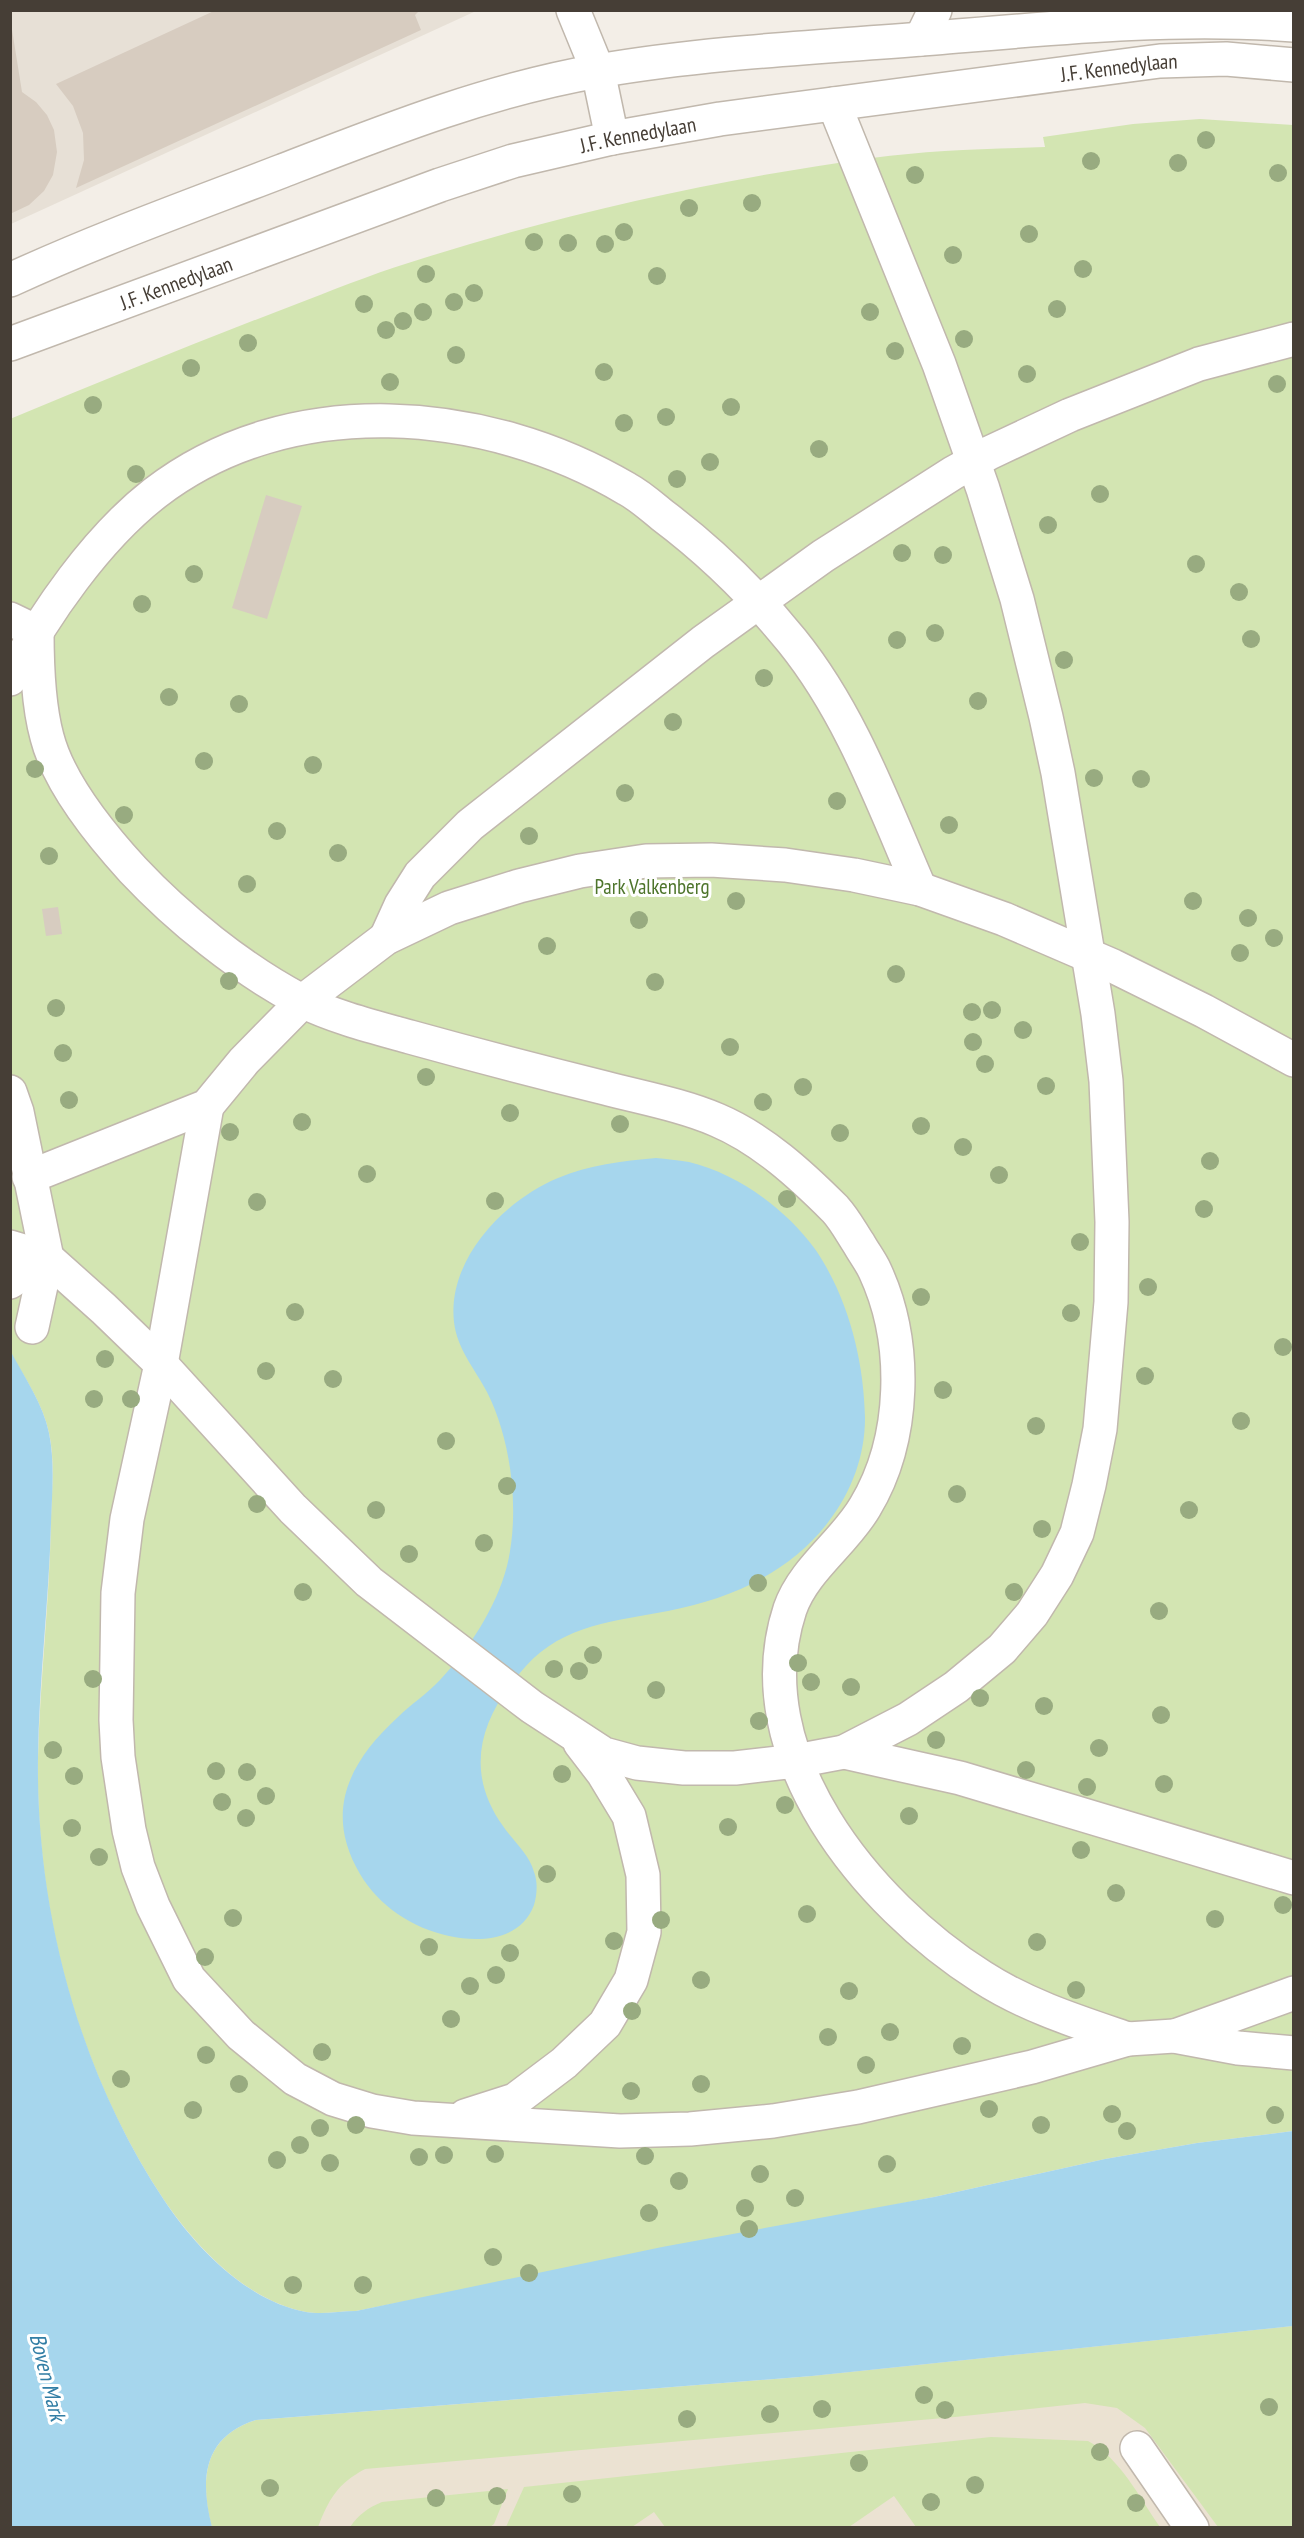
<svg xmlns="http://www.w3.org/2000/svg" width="1304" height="2538" font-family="'PT Sans Narrow',sans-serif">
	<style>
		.residential { fill: #e7e0d6 }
		.education { fill: #ebe2d2 }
		.green { fill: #d3e5b2 }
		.water { fill: #a6d6ed }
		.building { fill: #d7ccc0 }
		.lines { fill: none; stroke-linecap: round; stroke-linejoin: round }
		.minor-casing { stroke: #c1b8ad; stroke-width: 36 }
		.minor { stroke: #fff; stroke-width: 33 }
		.tree { fill: #98ab80 }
		.labels { text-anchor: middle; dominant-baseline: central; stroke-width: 6; stroke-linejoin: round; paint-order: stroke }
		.street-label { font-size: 21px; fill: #463e36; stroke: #fff }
		.park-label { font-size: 21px; fill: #4e752c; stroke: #fff }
		.water-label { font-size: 22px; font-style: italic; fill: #327ea5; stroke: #fff }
	</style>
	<rect width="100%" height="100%" fill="#f3eee7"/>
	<path class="residential" d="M11,10L476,11L11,224Z"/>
	<path class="education" d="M1293,2326V2527L212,2528L204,2493L812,2376Z"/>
	<path class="green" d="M1200,119L1293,125V2131L1197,2143L1105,2159L934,2197L356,2311C340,2311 322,2315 306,2312C247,2301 197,2248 164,2200C79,2073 35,1911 38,1758C40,1678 50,1598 51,1517C52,1490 55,1460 49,1433C43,1404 25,1378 10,1352V419C109,378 207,338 307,300C345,285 384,270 424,258C570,212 720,179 872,158C929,150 987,149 1045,147L1043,137L1133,124Z
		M1293,2326V2527H1218L1145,2428L1117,2408L1085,2403L955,2417L365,2469C337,2484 329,2499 318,2527L212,2528C200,2481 202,2437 256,2420L812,2376Z
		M991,2437L1088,2441C1121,2459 1139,2497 1160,2527H916L894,2496L849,2527H665L654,2512L632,2527H506L524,2487Z
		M508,2489L494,2524L490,2527H350C359,2514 368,2508 382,2502Z"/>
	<path class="water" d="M656,1158C666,1159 678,1160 689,1162C738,1174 785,1208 815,1249C848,1297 864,1360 865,1418C865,1455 852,1491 829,1521C790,1573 730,1599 668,1611C616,1621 564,1624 526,1666C482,1714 462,1769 503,1826C513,1841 529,1854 534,1872C538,1882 537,1895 534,1905C521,1940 481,1943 449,1936C412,1928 379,1906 360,1874C323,1811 350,1761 398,1717C411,1704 427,1694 440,1680C469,1649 496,1608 507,1566C520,1513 512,1441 487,1392C475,1369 457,1349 454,1322C447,1260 503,1201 558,1178C589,1165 622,1161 656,1158Z
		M11,1352C25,1378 43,1404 49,1433C55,1462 52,1494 51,1523C49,1601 39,1679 38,1758C36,1911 79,2072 164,2200C196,2248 247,2301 306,2312C322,2315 340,2311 356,2311L662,2247L934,2197L1105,2159L1197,2143L1293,2131V2326L812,2376L256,2420C202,2437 200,2481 212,2527H11Z"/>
	<path class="building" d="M216,10H420L415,15L421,30L76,188L84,160L83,133L73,106L56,84Z
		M10,17L22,92L36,102L47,115L54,130L57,152L53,175L44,191L29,205L10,214Z
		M266,495L302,506L267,619L232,608Z
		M58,907L62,934L46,936L42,909Z"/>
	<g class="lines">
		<defs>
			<g id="minor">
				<path d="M573,10L598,71L612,138"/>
				<path d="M921,39L935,10"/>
				<path d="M10,280C99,239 191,206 282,171C385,131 488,90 598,71C709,52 823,47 935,38C1055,28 1174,16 1294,25"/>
				<path id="s1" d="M10,344L440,185L513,161L612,138L720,119L1160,61L1226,59L1294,65"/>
				<path d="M10,619L37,632C37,666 38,704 47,737C59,784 101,835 133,870C178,918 241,969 300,1000C334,1017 374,1027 410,1037C475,1055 540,1072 605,1088C643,1098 682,1105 717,1120C762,1139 801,1175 835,1209C845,1220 851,1232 859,1244C864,1253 871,1262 875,1271C908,1342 906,1439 865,1507C844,1543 804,1569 790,1609C742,1754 868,1905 982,1977C1027,2006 1078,2022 1128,2039"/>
				<path d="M10,679C44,614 97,538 155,493C290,389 487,406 627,489C640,496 651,506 662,515C710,551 754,594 792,641C851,714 883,804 920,889"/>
				<path d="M386,938L401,905L420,875L470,825L703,642L823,556L953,473L989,453L1070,415L1199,364L1294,339"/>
				<path d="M10,1092L17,1112L47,1258L32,1327"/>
				<path d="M207,1106L161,1364L127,1519L118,1593L116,1720L118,1757L129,1830L138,1867L153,1906L189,1979L241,2035L295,2079L333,2099L372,2111L413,2118L620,2131L690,2129L773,2121L858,2107L1032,2067L1128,2039L1174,2036L1238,2048L1294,2053"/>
				<path d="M29,1177L207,1106L244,1061L303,1001L386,938L449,908L519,886L580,871L646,861L711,860L785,865L854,875L920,889L1004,919L1113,966L1204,1011L1294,1060"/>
				<path d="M10,1247L47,1258L104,1309L161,1364L293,1509L369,1582L532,1707L604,1754L637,1763L684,1768H735L796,1761L844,1752L908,1719L956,1687L1002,1649L1032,1614L1057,1575L1077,1533L1089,1485L1100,1429L1111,1302L1112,1222L1106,1081L1098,1014L1058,773L1046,717L1017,599L983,489L939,364L834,104"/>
				<path d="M10,1282L47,1258"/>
				<path d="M844,1752L960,1778L1294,1878"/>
				<path d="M1175,2036L1294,1993"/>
				<path d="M465,2116L515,2100L564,2063L605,2024L631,1980L644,1932L643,1875L629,1816L603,1773L580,1743"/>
				<path d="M1137,2448L1192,2528"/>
			</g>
		</defs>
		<use href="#minor" class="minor-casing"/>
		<use href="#minor" class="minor"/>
	</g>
	<g class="tree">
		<circle cx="1206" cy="140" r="9"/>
		<circle cx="1091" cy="161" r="9"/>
		<circle cx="1178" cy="163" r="9"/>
		<circle cx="1278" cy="173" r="9"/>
		<circle cx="915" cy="175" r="9"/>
		<circle cx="752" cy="203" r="9"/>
		<circle cx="689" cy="208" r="9"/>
		<circle cx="624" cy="232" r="9"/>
		<circle cx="1029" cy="234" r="9"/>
		<circle cx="534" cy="242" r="9"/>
		<circle cx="568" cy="243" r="9"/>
		<circle cx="605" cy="244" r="9"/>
		<circle cx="953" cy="255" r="9"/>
		<circle cx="1083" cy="269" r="9"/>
		<circle cx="426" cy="274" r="9"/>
		<circle cx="657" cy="276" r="9"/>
		<circle cx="474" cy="293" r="9"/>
		<circle cx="454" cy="302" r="9"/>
		<circle cx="364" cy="304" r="9"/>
		<circle cx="1057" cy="309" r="9"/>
		<circle cx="423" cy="312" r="9"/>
		<circle cx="870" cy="312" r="9"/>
		<circle cx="403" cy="321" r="9"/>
		<circle cx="386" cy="330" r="9"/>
		<circle cx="964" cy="339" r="9"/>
		<circle cx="248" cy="343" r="9"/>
		<circle cx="895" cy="351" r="9"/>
		<circle cx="456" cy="355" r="9"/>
		<circle cx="191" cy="368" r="9"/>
		<circle cx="604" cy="372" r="9"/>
		<circle cx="1027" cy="374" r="9"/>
		<circle cx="390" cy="382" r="9"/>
		<circle cx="1277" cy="384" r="9"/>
		<circle cx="93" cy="405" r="9"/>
		<circle cx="731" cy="407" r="9"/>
		<circle cx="666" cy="417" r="9"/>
		<circle cx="624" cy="423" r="9"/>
		<circle cx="819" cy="449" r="9"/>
		<circle cx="710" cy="462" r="9"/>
		<circle cx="136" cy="474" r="9"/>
		<circle cx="677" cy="479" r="9"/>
		<circle cx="1100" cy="494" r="9"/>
		<circle cx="1048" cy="525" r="9"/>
		<circle cx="902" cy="553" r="9"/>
		<circle cx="943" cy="555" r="9"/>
		<circle cx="1196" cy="564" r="9"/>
		<circle cx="194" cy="574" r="9"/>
		<circle cx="1239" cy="592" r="9"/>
		<circle cx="142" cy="604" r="9"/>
		<circle cx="935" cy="633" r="9"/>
		<circle cx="1251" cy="639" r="9"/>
		<circle cx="897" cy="640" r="9"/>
		<circle cx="1064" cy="660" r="9"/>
		<circle cx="764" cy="678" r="9"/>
		<circle cx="169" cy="697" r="9"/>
		<circle cx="978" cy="701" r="9"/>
		<circle cx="239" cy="704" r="9"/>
		<circle cx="673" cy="722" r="9"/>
		<circle cx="204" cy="761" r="9"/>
		<circle cx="313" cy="765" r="9"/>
		<circle cx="35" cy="769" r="9"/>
		<circle cx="1094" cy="778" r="9"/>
		<circle cx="1141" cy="779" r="9"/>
		<circle cx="625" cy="793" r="9"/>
		<circle cx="837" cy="801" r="9"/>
		<circle cx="124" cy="815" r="9"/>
		<circle cx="949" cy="825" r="9"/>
		<circle cx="277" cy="831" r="9"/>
		<circle cx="529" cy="836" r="9"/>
		<circle cx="338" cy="853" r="9"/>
		<circle cx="49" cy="856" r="9"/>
		<circle cx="247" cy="884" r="9"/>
		<circle cx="736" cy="901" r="9"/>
		<circle cx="1193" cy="901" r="9"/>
		<circle cx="1248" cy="918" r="9"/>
		<circle cx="639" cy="920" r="9"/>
		<circle cx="1274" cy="938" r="9"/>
		<circle cx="547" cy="946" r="9"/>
		<circle cx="1240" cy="953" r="9"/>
		<circle cx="896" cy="974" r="9"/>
		<circle cx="229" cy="981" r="9"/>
		<circle cx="655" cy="982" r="9"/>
		<circle cx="56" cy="1008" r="9"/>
		<circle cx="992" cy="1010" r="9"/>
		<circle cx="972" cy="1012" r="9"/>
		<circle cx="1023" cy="1030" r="9"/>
		<circle cx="973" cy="1042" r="9"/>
		<circle cx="730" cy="1047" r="9"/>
		<circle cx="63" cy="1053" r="9"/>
		<circle cx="985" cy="1064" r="9"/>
		<circle cx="426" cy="1077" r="9"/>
		<circle cx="1046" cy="1086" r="9"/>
		<circle cx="803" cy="1087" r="9"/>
		<circle cx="69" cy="1100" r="9"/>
		<circle cx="763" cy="1102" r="9"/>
		<circle cx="510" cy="1113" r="9"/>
		<circle cx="302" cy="1122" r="9"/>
		<circle cx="620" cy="1124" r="9"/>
		<circle cx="921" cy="1126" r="9"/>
		<circle cx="230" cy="1132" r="9"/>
		<circle cx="840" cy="1133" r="9"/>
		<circle cx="963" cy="1147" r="9"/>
		<circle cx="1210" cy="1161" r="9"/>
		<circle cx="367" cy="1174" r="9"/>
		<circle cx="999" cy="1175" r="9"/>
		<circle cx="787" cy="1199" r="9"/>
		<circle cx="495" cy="1201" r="9"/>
		<circle cx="257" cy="1202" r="9"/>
		<circle cx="1204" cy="1209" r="9"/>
		<circle cx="1080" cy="1242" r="9"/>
		<circle cx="1148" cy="1287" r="9"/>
		<circle cx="921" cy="1297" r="9"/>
		<circle cx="295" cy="1312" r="9"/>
		<circle cx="1071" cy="1313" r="9"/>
		<circle cx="1283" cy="1347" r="9"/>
		<circle cx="105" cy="1359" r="9"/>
		<circle cx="266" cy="1371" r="9"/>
		<circle cx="1145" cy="1376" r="9"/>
		<circle cx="333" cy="1379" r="9"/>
		<circle cx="943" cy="1390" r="9"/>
		<circle cx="94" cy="1399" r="9"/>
		<circle cx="131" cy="1399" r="9"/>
		<circle cx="1241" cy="1421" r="9"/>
		<circle cx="1036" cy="1426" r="9"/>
		<circle cx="446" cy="1441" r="9"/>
		<circle cx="507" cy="1486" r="9"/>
		<circle cx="957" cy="1494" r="9"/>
		<circle cx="257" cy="1504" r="9"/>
		<circle cx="376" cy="1510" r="9"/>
		<circle cx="1189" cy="1510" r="9"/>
		<circle cx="1042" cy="1529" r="9"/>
		<circle cx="484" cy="1543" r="9"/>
		<circle cx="409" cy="1554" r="9"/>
		<circle cx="758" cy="1583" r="9"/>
		<circle cx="303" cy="1592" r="9"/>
		<circle cx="1014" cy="1592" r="9"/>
		<circle cx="1159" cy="1611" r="9"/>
		<circle cx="593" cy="1655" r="9"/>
		<circle cx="798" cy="1663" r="9"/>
		<circle cx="554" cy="1669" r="9"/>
		<circle cx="579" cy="1671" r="9"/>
		<circle cx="93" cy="1679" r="9"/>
		<circle cx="811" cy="1682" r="9"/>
		<circle cx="851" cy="1687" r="9"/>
		<circle cx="656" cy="1690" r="9"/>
		<circle cx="980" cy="1698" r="9"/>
		<circle cx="1044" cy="1706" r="9"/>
		<circle cx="1161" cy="1715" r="9"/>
		<circle cx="759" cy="1721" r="9"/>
		<circle cx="936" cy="1740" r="9"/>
		<circle cx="1099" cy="1748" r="9"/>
		<circle cx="53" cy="1750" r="9"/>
		<circle cx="1026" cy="1770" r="9"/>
		<circle cx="216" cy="1771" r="9"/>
		<circle cx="247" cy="1772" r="9"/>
		<circle cx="562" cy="1774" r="9"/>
		<circle cx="74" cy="1776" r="9"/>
		<circle cx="1164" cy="1784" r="9"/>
		<circle cx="1087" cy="1787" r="9"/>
		<circle cx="266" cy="1796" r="9"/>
		<circle cx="222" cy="1802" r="9"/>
		<circle cx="785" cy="1805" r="9"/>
		<circle cx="909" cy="1816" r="9"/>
		<circle cx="246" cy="1818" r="9"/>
		<circle cx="728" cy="1827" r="9"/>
		<circle cx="72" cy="1828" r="9"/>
		<circle cx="1081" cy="1850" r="9"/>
		<circle cx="99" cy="1857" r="9"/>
		<circle cx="547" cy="1874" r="9"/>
		<circle cx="1116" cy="1893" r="9"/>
		<circle cx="1283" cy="1905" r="9"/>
		<circle cx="807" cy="1914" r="9"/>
		<circle cx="233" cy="1918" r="9"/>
		<circle cx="1215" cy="1919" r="9"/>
		<circle cx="661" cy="1920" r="9"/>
		<circle cx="614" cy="1941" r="9"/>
		<circle cx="1037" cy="1942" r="9"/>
		<circle cx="429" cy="1947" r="9"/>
		<circle cx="510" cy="1953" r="9"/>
		<circle cx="205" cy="1957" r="9"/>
		<circle cx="496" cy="1975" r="9"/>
		<circle cx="701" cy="1980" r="9"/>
		<circle cx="470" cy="1986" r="9"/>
		<circle cx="1076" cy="1990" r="9"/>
		<circle cx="849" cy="1991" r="9"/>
		<circle cx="632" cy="2011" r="9"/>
		<circle cx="451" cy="2019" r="9"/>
		<circle cx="890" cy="2032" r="9"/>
		<circle cx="828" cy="2037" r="9"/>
		<circle cx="962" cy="2046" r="9"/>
		<circle cx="322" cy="2052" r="9"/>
		<circle cx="206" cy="2055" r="9"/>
		<circle cx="866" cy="2065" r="9"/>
		<circle cx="121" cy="2079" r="9"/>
		<circle cx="239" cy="2084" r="9"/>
		<circle cx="701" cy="2084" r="9"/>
		<circle cx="631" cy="2091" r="9"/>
		<circle cx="989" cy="2109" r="9"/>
		<circle cx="193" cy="2110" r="9"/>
		<circle cx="1112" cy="2114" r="9"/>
		<circle cx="1275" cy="2115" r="9"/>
		<circle cx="356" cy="2125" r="9"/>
		<circle cx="1041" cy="2125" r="9"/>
		<circle cx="320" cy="2128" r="9"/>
		<circle cx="1127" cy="2131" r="9"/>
		<circle cx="300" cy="2145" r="9"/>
		<circle cx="495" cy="2154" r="9"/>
		<circle cx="444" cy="2155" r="9"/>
		<circle cx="645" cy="2156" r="9"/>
		<circle cx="419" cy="2157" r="9"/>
		<circle cx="277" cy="2160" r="9"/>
		<circle cx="330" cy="2163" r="9"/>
		<circle cx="887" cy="2164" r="9"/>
		<circle cx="760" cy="2174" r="9"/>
		<circle cx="679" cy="2181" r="9"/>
		<circle cx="795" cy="2198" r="9"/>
		<circle cx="745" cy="2208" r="9"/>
		<circle cx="649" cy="2213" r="9"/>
		<circle cx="749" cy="2229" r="9"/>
		<circle cx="493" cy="2257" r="9"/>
		<circle cx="529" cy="2273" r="9"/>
		<circle cx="293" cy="2285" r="9"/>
		<circle cx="363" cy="2285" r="9"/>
		<circle cx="924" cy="2395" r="9"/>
		<circle cx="1269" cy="2407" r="9"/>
		<circle cx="822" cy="2409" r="9"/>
		<circle cx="945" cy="2410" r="9"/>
		<circle cx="770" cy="2414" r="9"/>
		<circle cx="687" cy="2419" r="9"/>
		<circle cx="1100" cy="2452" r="9"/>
		<circle cx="859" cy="2463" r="9"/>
		<circle cx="975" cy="2485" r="9"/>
		<circle cx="270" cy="2488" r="9"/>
		<circle cx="572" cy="2494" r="9"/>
		<circle cx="497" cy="2496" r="9"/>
		<circle cx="436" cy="2498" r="9"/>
		<circle cx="931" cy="2502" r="9"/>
		<circle cx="1136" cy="2503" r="9"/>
	</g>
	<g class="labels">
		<g class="street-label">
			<text stroke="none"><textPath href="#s1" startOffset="1149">J.F. Kennedylaan</textPath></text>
			<text stroke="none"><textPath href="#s1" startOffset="663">J.F. Kennedylaan</textPath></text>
			<text stroke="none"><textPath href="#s1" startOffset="177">J.F. Kennedylaan</textPath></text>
		</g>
		<g class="park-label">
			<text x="652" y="886">Park Valkenberg</text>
		</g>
		<g class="water-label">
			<text transform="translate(48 2377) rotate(76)">Boven Mark</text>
		</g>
	</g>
	<rect width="1304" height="2538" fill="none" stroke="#463e36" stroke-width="24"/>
</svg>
